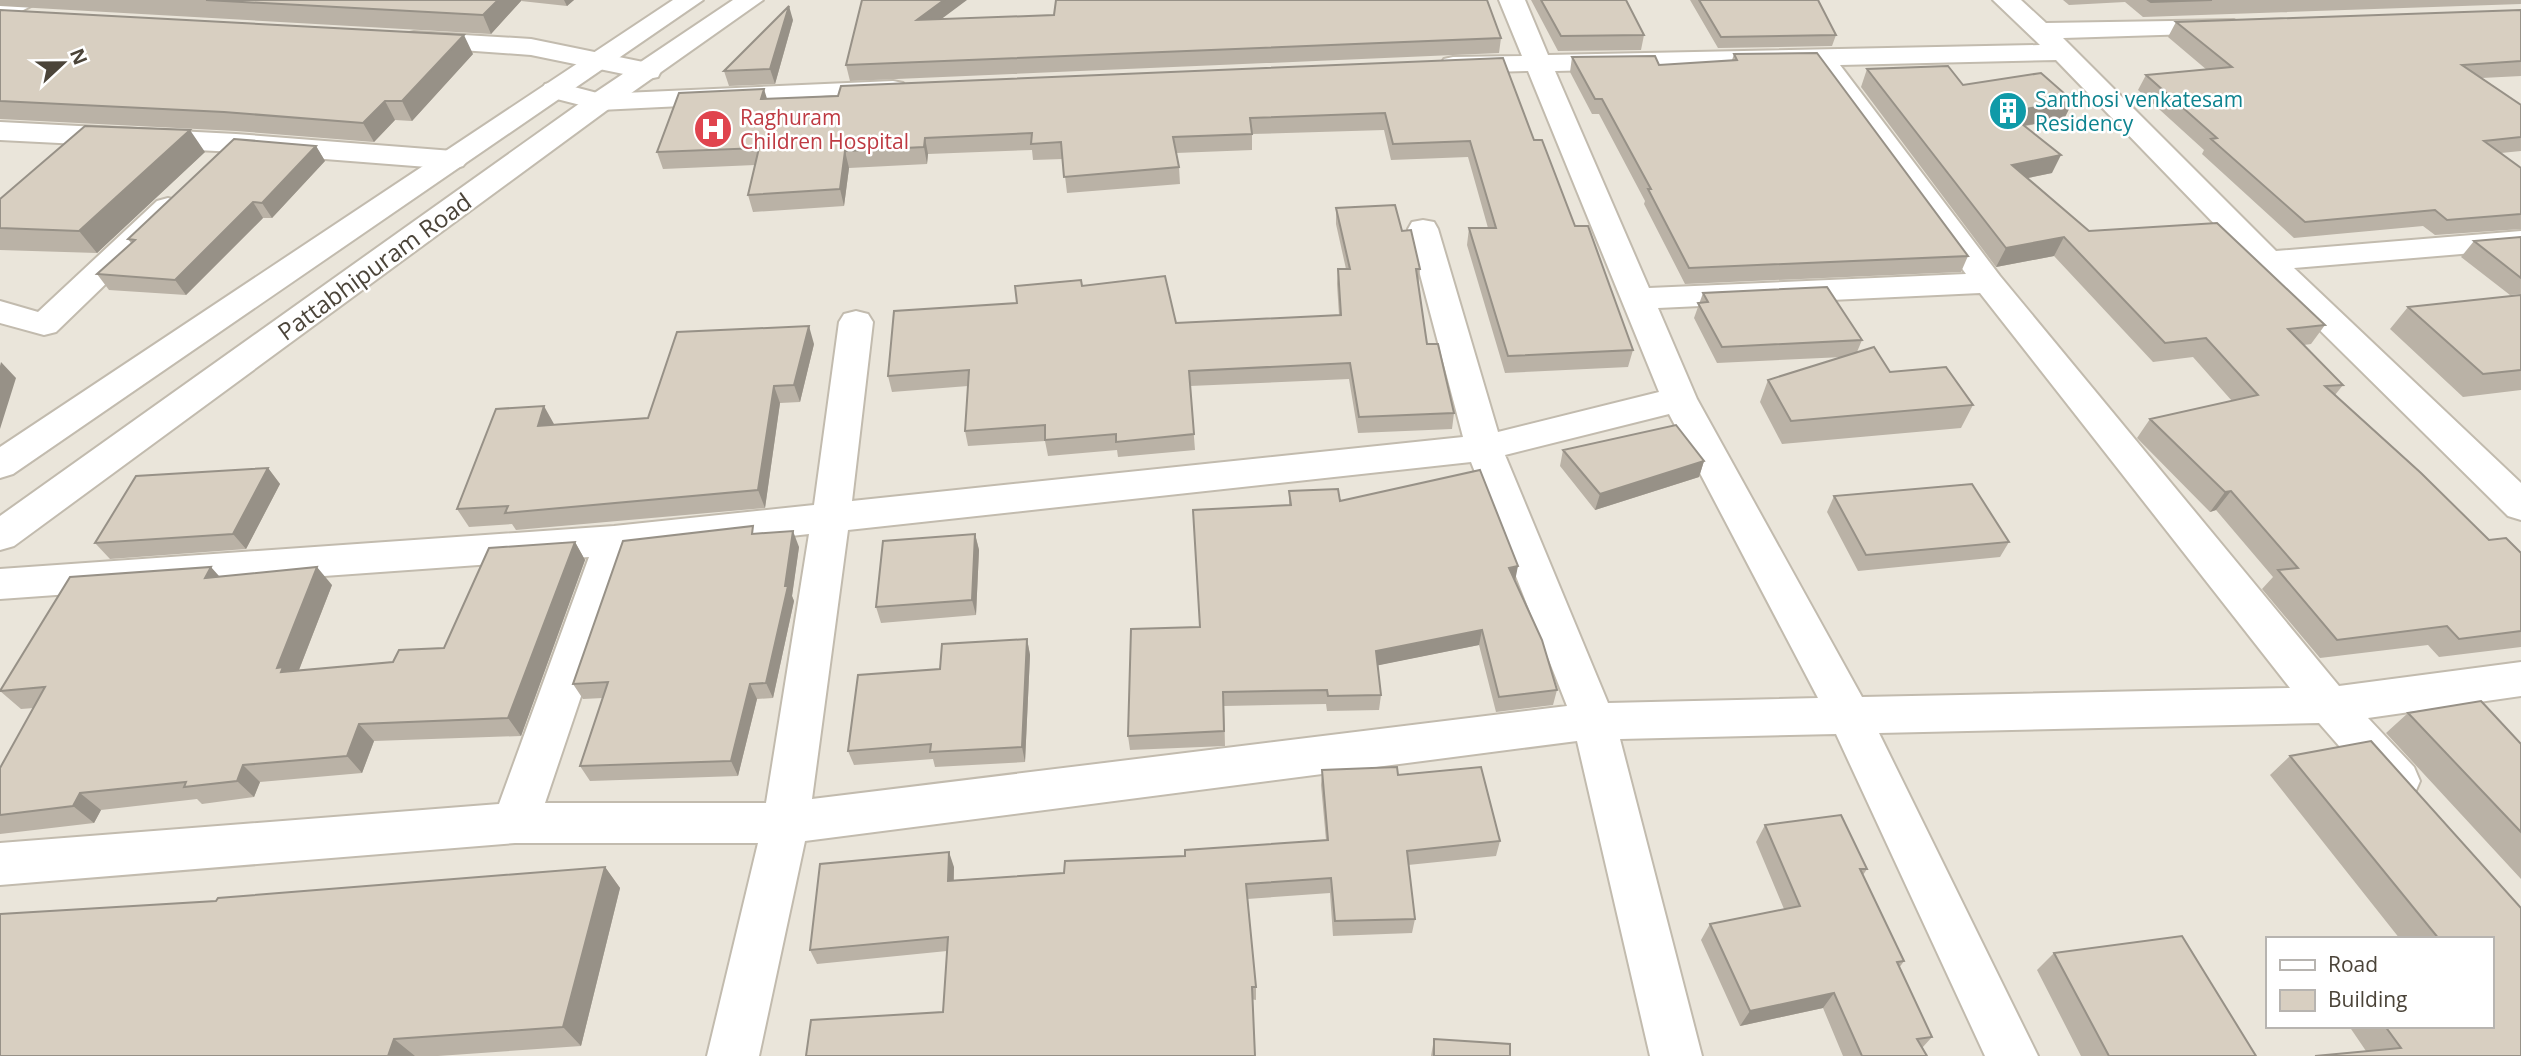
<svg xmlns="http://www.w3.org/2000/svg" width="2521" height="1056" font-family="'Open Sans',sans-serif">
	<style>
		.residential { fill: #eae5da; fill-rule: evenodd }
		.lines { fill: none; stroke-linecap: round; stroke-linejoin: round }
		.minor-casing { stroke: #c2bbae; stroke-width: 4 }
		.tertiary-casing { stroke: #c2bbae; stroke-width: 4 }
		.minor { fill: #fff; fill-rule: evenodd }
		.tertiary { fill: #fff; fill-rule: evenodd }
		.wall { fill: #bab2a6 }
		.shaded-wall { fill: #979187 }
		.building { fill: #d8cfc1; stroke: #979187; stroke-width: 2 }
		.labels { text-anchor: middle; dominant-baseline: central; stroke-width: 5; stroke-linejoin: round; paint-order: stroke }
		.far-culture-label { font-size: 21px; fill: #0d838f; stroke: #fff; text-anchor: start }
		.far-health-label { font-size: 21px; fill: #be3a42; stroke: #fff; text-anchor: start }
		.street-label { font-size: 24px; fill: #4b4439; stroke: #fff }
	</style>
	<rect width="100%" height="100%" fill="#f6f3ec"/>
	<path class="residential" d="M0,0H2521V1056H0ZM2267,939H2491V1026H2267Z"/>
	<g class="lines">
		<defs>
			<path id="minor" d="M6,0H37L33,5L0,22V3Z
				M1499,0H1525L1548,55L2040,45L1993,0H2021L2046,23L2234,20L2238,25L2234,30L2225,33L2063,38L2276,251L2521,231V249L2294,268L2521,483V520L2508,516L2257,268L2056,60L1840,65L2000,276L2339,686L2521,662V696L2368,718L2414,767L2420,781L2414,795L2398,800L2382,795L2319,723L1879,733L2038,1056H1985L1836,734L1620,739L1702,1056H1650L1577,741L805,841L759,1056H707L758,843H515L0,885V843L499,804L589,557L0,599V569L614,526L814,505L839,322L844,314L856,311L868,314L873,322L852,501L1463,437L1408,229L1412,222L1423,220L1434,222L1438,229L1498,432L1659,392L1528,71L1453,73L1444,71L1440,65L1444,59L1453,57L1522,56ZM1814,65L1966,274L1649,288L1555,71ZM1980,293L2290,688L1862,697L1697,399L1658,308ZM1669,414L1818,698L1608,703L1505,455ZM1471,462L1567,706L812,799L848,530ZM809,534L766,803H545L629,554Z
				M414,32L531,39L648,63L658,65L661,71L658,77L648,79L531,55L405,46L401,40L405,34Z
				M893,81L903,83L907,89L903,95L600,110L545,96L541,90L545,84L555,82L601,94Z
				M0,122L236,134L453,151L463,154L468,160L463,166L453,169L236,152L0,140Z
				M168,198L179,201L183,207L179,213L56,332L44,335L0,323V301L38,312L157,201Z"/>
			<path id="tertiary" d="M673,0H703L13,474L0,478V447Z
				M733,0H763L610,108L14,546L0,550V516L590,96Z"/>
		</defs>
		<use href="#minor" class="minor-casing"/>
		<use href="#tertiary" class="tertiary-casing"/>
		<use href="#minor" class="minor"/>
		<use href="#tertiary" class="tertiary"/>
	</g>
	<path class="wall" d="M0,0H574L567,6L521,1L491,34L0,6Z
		M1531,0H1626L1644,35L1641,50L1558,51Z
		M1690,0H1818L1836,35L1832,46L1718,48Z
		M2063,0H2521V4L2143,17L2125,2L2069,5Z
		M0,10L473,54L412,121L395,120L374,142L236,131L0,119Z
		M2521,10V76L2482,78L2521,105V151L2501,153L2521,168V229L2435,235L2423,226L2294,238L2202,154L2204,150L2138,90L2146,75L2207,70L2168,37L2176,22Z
		M1054,15L1501,38L1499,53L850,81L846,65L942,19Z
		M793,20L775,84L729,86L724,71Z
		M1734,54L1968,256L1961,272L1685,284L1644,204L1645,201L1599,114H1592L1570,72L1572,57L1659,65L1732,60Z
		M1503,58L1534,140L1633,350L1628,367L1505,373L1467,245L1469,228H1488L1468,157L1391,160L1384,130L1252,134V150L1176,153L1179,167L1180,184L1067,193L1063,159L1033,160L1032,150L928,154L927,164L849,168L844,206L753,212L748,195L755,165L663,169L657,152L767,99Z
		M1867,69L1963,85L2073,101L2064,119L2025,126L2052,173L2028,178L2089,231L2325,325L2311,344L2304,345L2343,385L2335,395L2489,540L2521,553V647L2439,657L2428,645L2320,658L2262,589L2273,577L2216,510L2210,512L2137,438L2150,419L2232,401L2193,357L2153,362L2054,256L1996,267L1861,87Z
		M316,146L325,161L272,218H263L186,295L109,290L97,274L131,243L128,239Z
		M205,152L97,253L0,250V199Z
		M1336,208L1402,231L1420,269L1418,285L1427,344L1454,413L1452,429L1358,433L1349,379L1190,386L1195,450L1118,457L1117,450L1048,456L1045,441L968,446L965,431L968,386L892,392L888,376L1017,303L1082,286L1176,323L1339,315L1337,284L1338,269H1346L1336,224Z
		M2521,237V294L2510,295L2461,257L2474,241Z
		M1703,293L1862,340L1857,352L1890,372L1973,405L1961,428L1782,444L1760,402L1768,380L1843,357L1717,363L1694,318Z
		M2521,295V390L2463,397L2390,329L2408,307Z
		M814,344L800,402L780,403L765,508L516,530L512,524L469,527L457,509L554,424L648,418Z
		M1563,450L1704,461L1699,477L1595,510L1560,466Z
		M268,468L280,484L246,549L110,559L95,543Z
		M1289,491L1340,501L1515,581L1557,690L1553,705L1496,712L1479,645L1378,665L1381,695L1379,710L1327,711L1326,704L1224,706L1225,746L1130,750L1128,736L1200,627L1289,505Z
		M1834,496L2009,542L2000,557L1858,571L1827,512Z
		M756,534L799,547L792,596L794,601L773,698L757,699L738,776L590,781L580,766L603,698L583,699L573,684Z
		M975,534L979,550L976,615L881,623L876,607Z
		M575,542L585,560L521,736L374,741L362,773L260,782L254,797L202,804L197,799L101,810L94,823L0,834V768L34,708L21,709L0,691L219,576L332,585L299,670L393,662L444,648Z
		M1027,639L1030,655L1025,762L935,767L933,759L854,765L848,751L940,669Z
		M2408,713L2521,744V879L2386,733Z
		M2290,756L2521,908V1056L2366,1051L2349,1026H2491V939H2400L2270,775Z
		M1322,770L1398,775L1500,841L1496,856L1408,865L1415,919L1412,933L1333,936L1330,893L1247,899L1256,987V1000L947,951L817,964L810,950L954,867V880L1064,873L1185,856L1326,840L1321,785Z
		M1765,825L1867,869L1863,875L1904,961L1899,968L1932,1037L1922,1048L1927,1056H1843L1823,1008L1740,1026L1701,940L1710,924L1784,909L1756,842Z
		M605,867L620,888L581,1046L438,1056H0L216,901Z
		M2054,953L2256,1056H2081L2037,970Z
		M1434,1039L1510,1056H1431Z"/>
	<path class="shaded-wall" d="M498,0H521V1L491,34L483,15Z
		M564,0H574L567,6Z
		M944,0H967L920,35L917,20Z
		M789,6L793,20L775,84L770,69Z
		M464,35L473,54L412,121L402,101Z
		M764,89L769,105L761,99Z
		M385,101L395,120L374,142L363,123Z
		M2073,101L2064,119L1998,130L2007,112Z
		M190,130L205,152L97,253L79,231Z
		M925,138L928,154L927,164L924,147Z
		M316,146L325,161L272,218L262,203Z
		M845,151L849,168L844,206L840,189Z
		M2061,155L2052,173L2003,183L2012,165Z
		M253,202L263,218L186,295L175,280Z
		M2064,237L2054,256L1996,267L2006,248Z
		M809,326L814,344L800,402L794,385Z
		M1,362L16,378L0,429V366Z
		M774,386L780,403L765,508L758,490Z
		M544,406L554,424L547,444L538,426Z
		M1704,461L1699,477L1595,510L1600,494Z
		M268,468L280,484L246,549L233,534Z
		M2231,491L2216,510L2210,512L2225,492Z
		M793,531L799,547L792,596L794,601L773,698L766,683L785,586Z
		M975,534L979,550L976,615L972,600Z
		M575,542L585,560L521,736L508,718Z
		M1518,566L1515,581L1509,568Z
		M211,567L227,585L205,578Z
		M317,567L332,585L295,680L277,668Z
		M1482,630L1479,645L1375,666L1376,651Z
		M1027,639L1030,655L1025,762L1022,747Z
		M750,684L757,699L738,776L731,761Z
		M359,724L374,741L362,773L347,756Z
		M243,765L260,782L254,797L237,781Z
		M80,793L101,810L94,823L73,806Z
		M949,852L954,867L953,895L948,881Z
		M605,867L620,888L581,1046L563,1027Z
		M1834,993L1823,1008L1740,1026L1750,1011Z
		M394,1039L415,1056H388Z"/>
	<path class="building" d="M206,0H498L483,15Z
		M862,0H944L917,20L1054,15L1056,0H1487L1501,38L846,65Z
		M1541,0H1626L1644,35L1561,36Z
		M1699,0H1818L1836,35L1721,37Z
		M2148,0H2212L2151,2Z
		M789,6L770,69L724,71Z
		M0,10L464,35L402,101H385L363,123L224,112L0,101Z
		M2521,10V61L2462,65L2521,105V137L2484,141L2521,168V214L2447,220L2435,210L2305,222L2211,139L2217,138L2146,75L2232,67L2176,22Z
		M1817,53L1968,256L1689,268L1648,189H1651L1602,99H1595L1572,57L1655,56L1659,65L1737,60L1734,54Z
		M1503,58L1534,140H1542L1575,226H1588L1633,350L1508,356L1469,228H1496L1470,141L1393,144L1385,113L1250,118L1252,134L1173,137L1179,167L1064,177L1061,142L1031,144L1032,133L925,138L924,147L845,151L840,189L748,195L759,148L657,152L679,93L764,89L761,99L838,96L841,86Z
		M1948,66L1963,85L2041,73L2073,101L2007,112L2061,155L2012,165L2089,231L2217,223L2325,325L2288,329L2343,385L2325,386L2421,473L2489,540L2506,538L2521,553V631L2459,639L2447,626L2337,640L2278,570L2298,568L2231,491L2225,492L2150,419L2258,395L2206,338L2165,343L2064,237L2006,248L1867,69Z
		M85,126L190,130L79,231L0,228V199Z
		M234,139L316,146L262,203L253,202L175,280L97,274L135,240L128,239Z
		M1395,205L1402,231L1411,230L1420,269H1416L1427,344H1438L1454,413L1359,417L1350,363L1189,371L1194,434L1116,442V434L1045,440V425L965,431L969,370L888,376L894,311L1017,303L1015,286L1081,280L1082,286L1165,276L1176,323L1341,315L1338,269H1350L1336,208Z
		M2521,237V278L2474,241Z
		M1827,287L1862,340L1722,347L1698,303L1708,302L1703,293Z
		M2521,295V370L2483,374L2408,307Z
		M809,326L794,385L774,386L758,490L505,513L508,506L457,509L496,409L544,406L538,426L648,418L677,332Z
		M1874,347L1890,372L1946,367L1973,405L1791,421L1768,380Z
		M1676,425L1704,461L1600,494L1563,450Z
		M268,468L233,534L95,543L136,476Z
		M1480,470L1518,566L1509,568L1542,640L1557,690L1499,697L1482,630L1376,651L1381,695L1328,696L1327,690L1223,692L1224,731L1128,736L1131,629L1200,627L1193,510L1291,505L1289,491L1338,489L1340,501Z
		M1972,484L2009,542L1866,555L1834,496Z
		M753,526L752,534L793,531L785,586H788L766,683L750,684L731,761L580,766L608,682L573,684L623,541Z
		M975,534L972,600L876,607L883,541Z
		M575,542L508,718L359,724L347,756L243,765L237,781L184,787L186,782L80,793L73,806L0,815V768L45,687L0,691L70,577L211,567L205,578L317,567L277,668L283,667L281,672L393,662L399,650L444,648L489,548Z
		M1027,639L1022,747L930,752L931,744L848,751L858,675L940,669L942,644Z
		M2481,701L2521,744V832L2408,713Z
		M2371,741L2521,908V1056H2315L2401,1048L2385,1026H2491V939H2439L2290,756Z
		M1397,767L1398,775L1481,767L1500,841L1407,851L1415,919L1335,921L1331,878L1246,884L1256,987H1252L1255,1056H806L811,1020L943,1012L948,937L810,950L820,864L949,852L948,881L1064,873L1065,861L1185,856V850L1328,840L1322,770Z
		M1841,815L1867,869H1860L1904,961L1897,962L1932,1037L1917,1039L1927,1056H1862L1834,993L1750,1011L1710,924L1800,906L1765,825Z
		M605,867L563,1027L394,1039L388,1056H0V914L216,901L218,898Z
		M2182,936L2256,1056H2109L2054,953Z
		M1434,1039L1510,1044V1056H1434Z"/>
	<defs>
		<symbol id="building-disc" viewBox="-11 -11 22 22"><circle r="9.5" fill="#0f9aa8" stroke="#fff"/><path d="M-4-6H4V6H1V3H-1V6H-4ZM-2.5-4.3h1.7v1.8h-1.7ZM.8-4.3h1.7v1.8H.8ZM-2.5-1h1.7V.8h-1.7ZM.8-1h1.7V.8H.8Z" fill="#fff"/></symbol>
		<symbol id="hospital-disc" viewBox="-11 -11 22 22"><circle r="9.5" fill="#e0444e" stroke="#fff"/><path d="M-5-5h3v3.5h4V-5h3V5h-3V1.5h-4V5h-3Z" fill="#fff"/></symbol>
	</defs>
	<g fill-rule="evenodd">
		<use href="#building-disc" x="1986" y="89" width="44" height="44"/>
		<use href="#hospital-disc" x="691" y="107" width="44" height="44"/>
	</g>
	<g class="labels">
		<g class="far-culture-label">
			<text x="2035" y="99">Santhosi venkatesam<tspan x="2035" dy="24">Residency</tspan></text>
		</g>
		<g class="far-health-label">
			<text x="740" y="117">Raghuram<tspan x="740" dy="24">Children Hospital</tspan></text>
		</g>
		<g class="street-label">
			<text transform="translate(374 266) rotate(-36)">Pattabhipuram Road</text>
		</g>
	</g>
	<rect x="2266" y="937" width="228" height="91" fill="#ffffff" stroke="#b7b4b0" stroke-width="2"/>
	<rect x="2280" y="960" width="35" height="10" fill="#ffffff" stroke="#b7b4b0" stroke-width="2"/>
	<text x="2328" y="972" font-size="21" fill="#4b4439">Road</text>
	<rect x="2280" y="990" width="35" height="21" fill="#d8cfc1" stroke="#b7b4b0" stroke-width="2"/>
	<text x="2328" y="1007" font-size="21" fill="#4b4439">Building</text>
	<g transform="translate(63 63) rotate(68)" stroke="#ffffff" stroke-width="5" paint-order="stroke">
	<path d="M0-5L12 26L0 18L-12 26Z" fill="#4b4439"/>
	<text y="-10" font-size="19" font-weight="bold" text-anchor="middle" fill="#4b4439">N</text>
	</g>
</svg>
